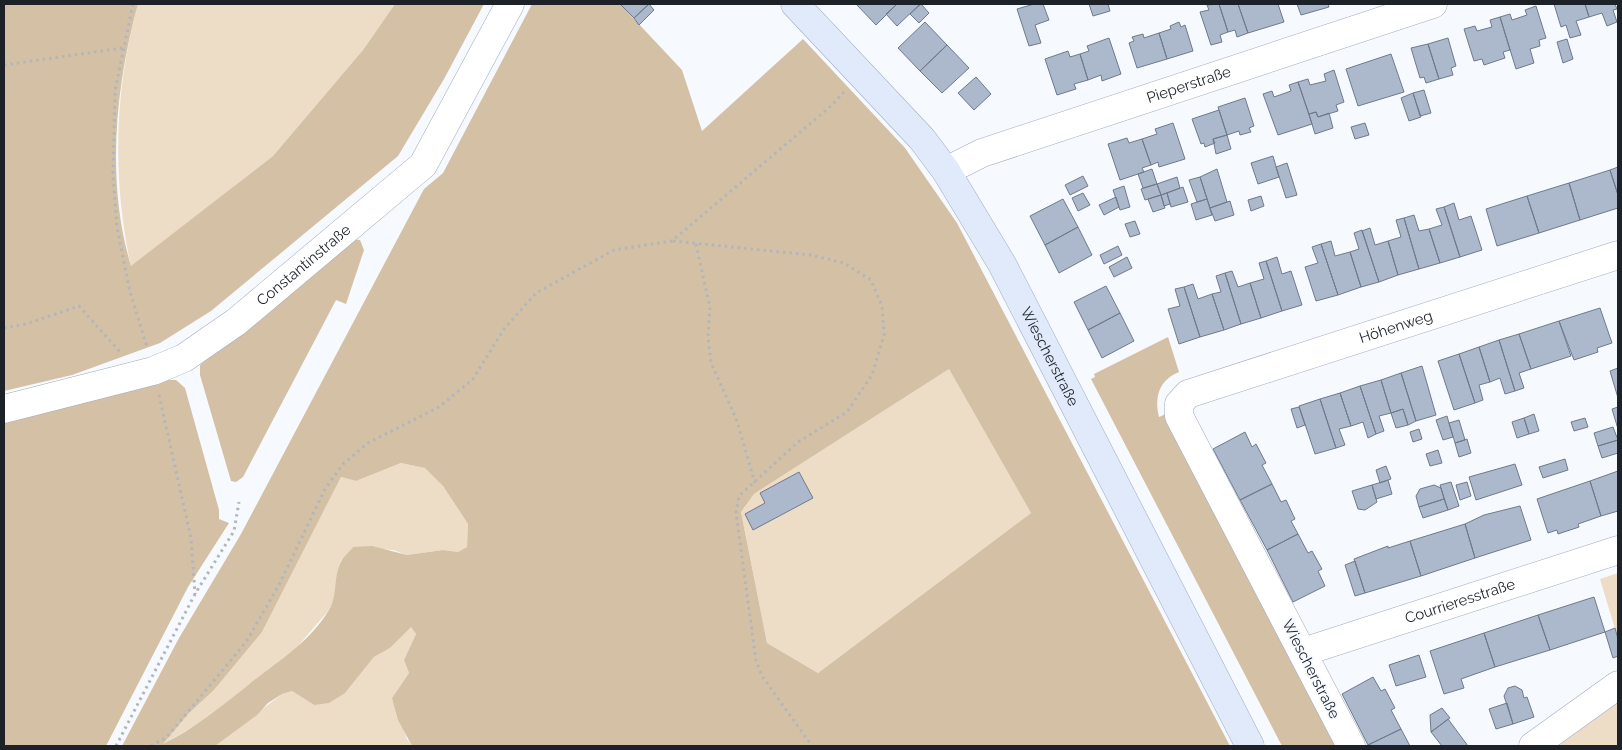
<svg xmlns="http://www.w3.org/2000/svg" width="1622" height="750" font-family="Raleway,sans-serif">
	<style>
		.green { fill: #eddcc6 }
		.forest { fill: #d4c0a5; fill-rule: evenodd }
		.building { fill: #acb9cd; stroke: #6e7a8c }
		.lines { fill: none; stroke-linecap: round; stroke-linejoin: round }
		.minor-casing { stroke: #9fabbf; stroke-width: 29 }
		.secondary-casing { stroke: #9fabbf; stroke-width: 29 }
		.path { stroke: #b2b6bb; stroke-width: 3; stroke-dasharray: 2.5 4; stroke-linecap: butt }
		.minor { stroke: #fff; stroke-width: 28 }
		.secondary { stroke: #e0eafa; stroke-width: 28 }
		.labels { text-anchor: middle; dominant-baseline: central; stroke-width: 4; stroke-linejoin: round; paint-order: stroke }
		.street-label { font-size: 15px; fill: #1d2229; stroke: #f6f9fd }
	</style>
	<rect width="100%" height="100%" fill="#f6f9fd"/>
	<path class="green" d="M138,4H395L363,50L273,156L131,267C112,178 114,92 138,4Z
		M949,369L1031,513L818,673L767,643L741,512L754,494Z
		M401,463L426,468L443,486L468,524L467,547L458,552L443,550L407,555L393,550L353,547L341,561L338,571L336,595L329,610L291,654L249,684L214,714L162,745L188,714L214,690L262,632L341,477L356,481Z
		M1618,573V639L1600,579Z
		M411,626L416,634L404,660L409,673L392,698L407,739L412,746H215L282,694L292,691L314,705L345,693L374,657L390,648Z
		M1618,702V746H1556Z"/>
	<path class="forest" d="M4,4H138C115,87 106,183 131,266L273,156L363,50L395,4H484L444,79L398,156L211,311L160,343L72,375L4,391Z
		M532,4H620L682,70L702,131L803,39L905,148L957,223L1230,746H412L398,720L392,698L409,673L404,660L416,634L411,627L390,648L374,657L345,693L329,703L314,705L292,691L282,694L268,703L257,715L215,746H122L179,638L241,534L424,189L443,173ZM949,369L1031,513L818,673L767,643L741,512L754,494ZM401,463L425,468L443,486L468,524L467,547L458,552L443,550L407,555L372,546L353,547C349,552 343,557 341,562C333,577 338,595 329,610C309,643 277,662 248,685C221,707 195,728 163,744L188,714L214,690L262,632L341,477L356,481Z
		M353,239L360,240L364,250L346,304L336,300L243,477L236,482L231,481L200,375V365Z
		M1168,337L1179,372C1159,380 1154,397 1159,417L1166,414L1340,746H1282L1091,379L1095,377L1094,374Z
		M167,380H176L185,388L219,510V519L229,523L188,587L106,746H4V423Z"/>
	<path class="building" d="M620,4H649L634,18Z
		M649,4L654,10L639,25L634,18Z
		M856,4H897L876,25Z
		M897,4H920L897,26L886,14Z
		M921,4L929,13L919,23L910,14Z
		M1034,4H1043L1049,20L1035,25L1041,43L1029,46L1017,9Z
		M1089,4H1108L1110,11L1093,16Z
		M1219,4L1228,32L1220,35L1222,42L1211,45L1200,12L1209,10L1207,5Z
		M1219,4H1238L1248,33L1237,37L1235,30L1228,32Z
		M1238,4H1278L1284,22L1248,33Z
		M1297,4H1328L1329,7L1301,15Z
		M1554,4H1585L1589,17L1576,21L1581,35L1570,38L1566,25L1561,27Z
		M1585,4H1615L1617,9L1613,10L1617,22L1607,26L1602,13L1589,17Z
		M1536,6L1546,38L1539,40L1540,46L1530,49L1534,63L1516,69L1500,17L1510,14L1512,20L1527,15L1525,10Z
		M1500,17L1510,50L1503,52L1505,58L1484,65L1482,59L1474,61L1464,29L1475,26L1477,31L1492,27L1490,20Z
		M925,22L947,45L920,71L898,48Z
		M1179,22L1181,27L1185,25L1193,51L1167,59L1159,33L1171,29L1170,26Z
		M1159,33L1167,59L1137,68L1129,43L1134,41L1132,37L1143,34L1144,38Z
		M1109,38L1121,74L1102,81L1101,75L1088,80L1080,54L1089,51L1087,46Z
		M1448,38L1456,66L1451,68L1453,75L1439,79L1428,44Z
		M1567,39L1573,59L1563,63L1557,42Z
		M1428,44L1439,79L1426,83L1424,77L1420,78L1411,48Z
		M947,45L969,68L942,93L920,71Z
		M1068,51L1070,57L1080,54L1088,80L1074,84L1076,89L1057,95L1045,59Z
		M1391,54L1404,92L1358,106L1346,69Z
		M1334,70L1344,102L1336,105L1338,111L1318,117L1316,112L1309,114L1298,82L1308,79L1310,85L1326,81L1324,74Z
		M976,77L991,94L974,110L958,93Z
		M1298,82L1312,124L1278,135L1263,94L1272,91L1274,97L1291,91L1289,85Z
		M1424,90L1431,113L1420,116L1413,93Z
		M1413,93L1421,117L1409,121L1401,98Z
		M1245,98L1254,126L1249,128L1251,132L1240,135L1239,131L1227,135L1218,107Z
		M1219,110L1227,135L1213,139L1215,143L1205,147L1204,143L1201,144L1192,119Z
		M1316,112L1318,117L1329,113L1333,128L1315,134L1309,114Z
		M1173,123L1185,159L1159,167L1158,162L1151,165L1142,139L1157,134L1155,129Z
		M1365,123L1369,135L1355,139L1351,127Z
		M1227,135L1231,149L1216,154L1213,139Z
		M1127,138L1129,143L1142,139L1151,165L1142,168L1144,172L1120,180L1108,144Z
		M1273,156L1279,177L1258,184L1251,163Z
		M1287,163L1297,195L1286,198L1276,167Z
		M1618,167V195L1610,170Z
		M1152,169L1157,184L1143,188L1138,174Z
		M1217,169L1227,202L1210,208L1200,177Z
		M1610,170L1618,195V208L1580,220L1569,183Z
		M1083,176L1088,186L1070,195L1065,185Z
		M1177,177L1180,188L1161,195L1157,184Z
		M1200,177L1207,199L1197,202L1189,180Z
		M1569,183L1580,220L1539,233L1527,196Z
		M1157,184L1161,195L1145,200L1141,189Z
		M1124,186L1130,207L1120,210L1113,190Z
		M1183,187L1188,202L1171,207L1167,193Z
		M1083,193L1090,205L1078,211L1072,198Z
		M1167,193L1170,204L1164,206L1161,195Z
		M1161,195L1165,208L1153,212L1148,199Z
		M1261,196L1264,206L1251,211L1248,200Z
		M1527,196L1539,233L1497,246L1486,209Z
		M1116,197L1119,207L1104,215L1099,205Z
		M1063,199L1078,227L1045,245L1030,216Z
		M1207,199L1212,215L1196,220L1191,204Z
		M1230,201L1234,215L1215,221L1210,208Z
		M1454,203L1459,220L1471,216L1482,250L1460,257L1444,207Z
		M1444,207L1460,257L1440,263L1429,229L1442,225L1436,209Z
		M1414,215L1419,231L1429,229L1440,263L1419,269L1404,218Z
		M1404,218L1419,269L1398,275L1388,241L1401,237L1396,220Z
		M1135,221L1140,234L1130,237L1125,224Z
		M1078,227L1092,255L1059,273L1045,245Z
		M1370,228L1375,245L1388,241L1398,275L1379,282L1362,231Z
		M1362,230L1379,282L1361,287L1350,252L1359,249L1354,233Z
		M1331,241L1335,256L1350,252L1361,287L1338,295L1321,244Z
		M1321,244L1338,295L1316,301L1305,267L1318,263L1312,247Z
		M1118,246L1122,255L1104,264L1100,255Z
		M1127,257L1132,268L1114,277L1109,267Z
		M1277,257L1282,274L1291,271L1302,305L1282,311L1266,261Z
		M1266,261L1282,311L1261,318L1250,283L1264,279L1259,263Z
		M1232,271L1238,287L1250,283L1261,318L1241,324L1225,273Z
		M1225,273L1241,324L1224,330L1212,294L1221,292L1216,276Z
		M1193,284L1198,299L1212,294L1224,330L1200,337L1184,287Z
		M1106,286L1120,313L1088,330L1074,302Z
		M1184,287L1200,337L1179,344L1168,309L1180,306L1175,289Z
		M1600,308L1612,343L1597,348L1598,352L1574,360L1559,321Z
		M1120,313L1134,341L1102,358L1088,330Z
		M1559,321L1571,356L1531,369L1519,334Z
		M1519,334L1531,369L1519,373L1524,388L1515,391L1499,340Z
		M1499,340L1515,391L1505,394L1500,378L1490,382L1479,347Z
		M1479,347L1490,382L1479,385L1483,400L1475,403L1459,354Z
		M1459,354L1475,403L1454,410L1438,361Z
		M1422,366L1436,415L1416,421L1401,373Z
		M1618,368V398L1610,371Z
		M1401,373L1416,421L1408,425L1403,409L1391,413L1381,380Z
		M1381,380L1391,413L1379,416L1384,431L1376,434L1360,386Z
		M1360,386L1376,434L1368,438L1363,422L1351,426L1340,393Z
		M1340,393L1351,426L1339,429L1345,445L1336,448L1320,399Z
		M1320,399L1336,448L1315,454L1299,406Z
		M1299,407L1305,425L1297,428L1291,409Z
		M1618,407V429L1612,409Z
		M1403,409L1408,425L1396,428L1391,413Z
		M1534,414L1539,431L1529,434L1524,418Z
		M1447,416L1453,437L1443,440L1436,420Z
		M1524,418L1529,434L1517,438L1512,422Z
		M1585,418L1588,427L1574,431L1571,422Z
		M1459,420L1465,440L1455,443L1449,423Z
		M1613,427L1618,440L1598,446L1594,433Z
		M1419,429L1422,439L1413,442L1410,432Z
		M1245,432L1252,447L1256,444L1266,463L1262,465L1272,484L1240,500L1213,449Z
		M1467,439L1471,453L1459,457L1455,443Z
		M1618,440V453L1602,458L1598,446Z
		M1438,450L1442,463L1430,466L1426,454Z
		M1565,459L1568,470L1543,478L1539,467Z
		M1515,464L1522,485L1476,500L1469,477Z
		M1386,466L1391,479L1380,483L1376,470Z
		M1618,471V511L1601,516L1590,481Z
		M799,472L813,498L753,530L745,514L765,503L760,493Z
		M1388,480L1392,494L1376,499L1372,485Z
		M1590,481L1601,516L1578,524L1579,527L1558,534L1557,530L1548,533L1537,499Z
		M1451,482L1459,506L1448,510L1440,485Z
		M1467,482L1471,496L1460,500L1456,485Z
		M1272,484L1281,502L1286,500L1295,519L1291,521L1298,534L1267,550L1240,500Z
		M1372,485L1377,502L1365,510L1358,509L1352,491Z
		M1434,485L1441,488L1444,499L1419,507L1416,496L1420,489Z
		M1444,499L1448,510L1423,518L1419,507Z
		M1520,506L1531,540L1475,558L1465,524L1484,515Z
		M1465,524L1475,558L1421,576L1410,541Z
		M1298,534L1308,553L1312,551L1322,569L1318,571L1325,586L1293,602L1267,550Z
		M1410,541L1421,576L1365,593L1354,559L1388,546V548Z
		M1355,561L1365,593L1355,596L1345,565Z
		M1594,597L1605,632L1550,650L1538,615Z
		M1538,615L1550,650L1495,667L1484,633Z
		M1615,628L1618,639V656L1613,658L1605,632Z
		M1484,633L1495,667L1461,679L1464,688L1444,694L1430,651Z
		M1419,655L1426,677L1396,686L1389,665Z
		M1373,677L1381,691L1385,689L1395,708L1391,710L1401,729L1368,745L1342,694Z
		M1515,686L1522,690L1524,698L1527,697L1534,717L1513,724L1504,696L1508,688Z
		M1507,703L1513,724L1496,729L1489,709Z
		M1442,708L1450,718L1431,732L1430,715Z
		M1448,719L1468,746H1442L1431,732Z
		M1401,729L1410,746H1369L1368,745Z"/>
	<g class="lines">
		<defs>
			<g id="minor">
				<path id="s1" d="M946,171L982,153L1433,4"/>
				<path id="s2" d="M4,409L153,371L184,358L236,322L423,165L510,4"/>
				<path id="s3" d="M1303,652L1618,550"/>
				<path id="s4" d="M1351,746L1179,416V404L1188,394L1618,255"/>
				<path d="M1533,746L1618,685"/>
			</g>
			<g id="secondary">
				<path id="s5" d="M795,4L922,139L946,171L1002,264L1250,746"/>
			</g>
		</defs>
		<use href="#minor" class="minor-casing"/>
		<use href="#secondary" class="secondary-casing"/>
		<path class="path" d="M133,4L115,91L113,177L117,227L130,292L147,347
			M4,65L123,48
			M673,241L811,255L844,263L871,280L882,306L884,335L872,375L847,412L798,442L739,496L736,513L756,661L762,676L812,746
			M696,244L710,308L708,337L711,363L736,418L755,483
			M4,328L26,324L79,306L121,353
			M159,395L191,538L195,594
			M116,746L195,594L234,531L239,502
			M151,746L167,737L246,642L279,585L325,489L343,464L368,443L439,407L473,379L504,329L536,293L614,250L672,241L831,106L844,92"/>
		<use href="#minor" class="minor"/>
		<use href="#secondary" class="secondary"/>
	</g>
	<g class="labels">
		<g class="street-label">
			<text stroke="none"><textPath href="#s1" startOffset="258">Pieperstraße</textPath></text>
			<text stroke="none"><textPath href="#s2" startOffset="339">Constantinstraße</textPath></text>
			<text stroke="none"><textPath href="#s4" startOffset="616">Höhenweg</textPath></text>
			<text stroke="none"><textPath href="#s5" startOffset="438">Wiescherstraße</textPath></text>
			<text stroke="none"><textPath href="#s3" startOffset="165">Courrieresstraße</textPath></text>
			<text transform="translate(1311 669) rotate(63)">Wiescherstraße</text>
		</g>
	</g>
	<rect width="1622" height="750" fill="none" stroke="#1d2229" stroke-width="10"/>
</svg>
